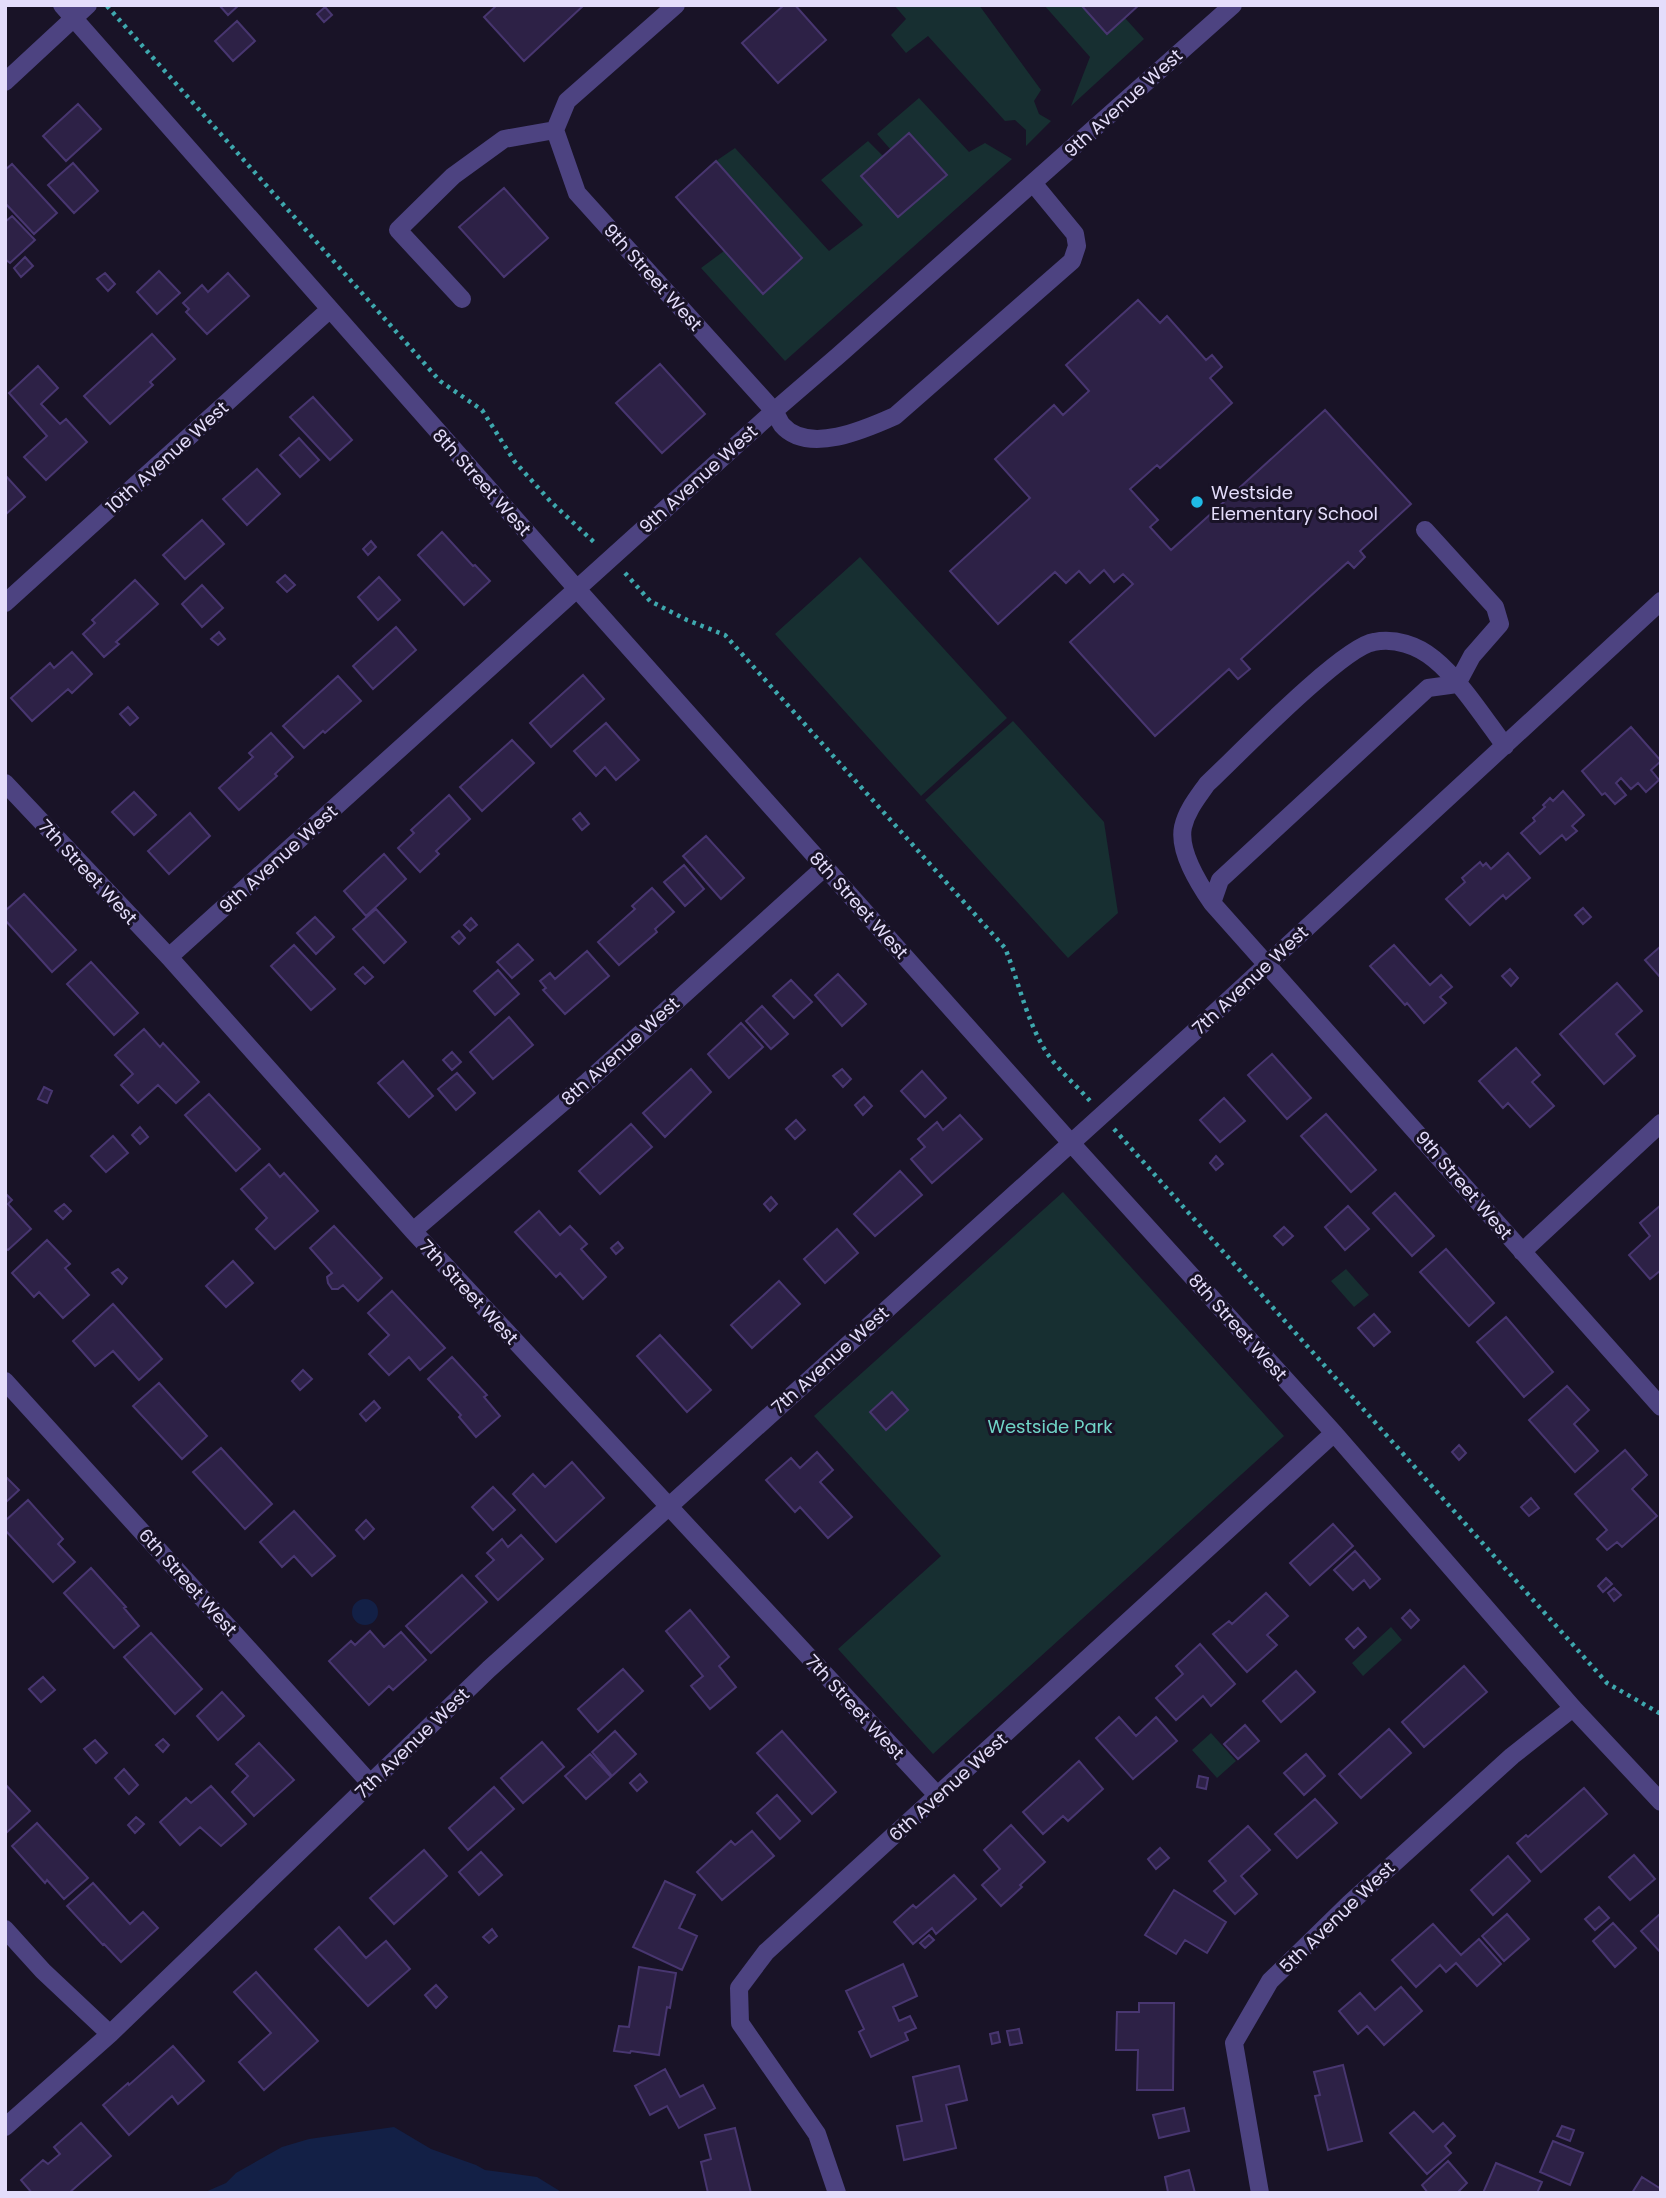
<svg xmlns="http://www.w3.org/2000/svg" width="1666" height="2198" font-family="Poppins,sans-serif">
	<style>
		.green { fill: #172f31 }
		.water { fill: #132046 }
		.building { fill: #2d2146; stroke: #483670; stroke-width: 2 }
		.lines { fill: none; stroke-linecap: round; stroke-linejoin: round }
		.path { stroke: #3ea8ae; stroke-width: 4.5; stroke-dasharray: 3.5 5; stroke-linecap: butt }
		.minor { stroke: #4d4381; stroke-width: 18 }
		.poi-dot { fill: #1fbae6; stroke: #191327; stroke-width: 2.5 }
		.labels { text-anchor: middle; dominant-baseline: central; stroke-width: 6; stroke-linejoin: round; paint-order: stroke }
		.street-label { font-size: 18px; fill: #e4ddfb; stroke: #191327 }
		.poi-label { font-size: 18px; fill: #e4ddfb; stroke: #191327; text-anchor: start }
		.park-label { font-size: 18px; fill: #70d4c7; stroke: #191327 }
	</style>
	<rect width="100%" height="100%" fill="#191327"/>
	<path class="green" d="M894,5H979L1041,90L1034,101L1039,114L1051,121L1026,146V130L1015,120L1005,121L928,36L906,53L891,35L906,19Z
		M1044,5H1081L1107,34L1125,18L1144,39L1071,106L1090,57Z
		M919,98L969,152L985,143L1012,159L785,361L701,268L724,251L763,294L802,258L716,161L735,148L829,251L863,225L821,180L868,141L883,156L862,176L898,217L946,175L910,133L891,150L877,134Z
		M860,557L1007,718L921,796L775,634Z
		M1013,721L1104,822L1118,913L1068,958L925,800Z
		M1063,1192L1284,1436L933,1754L838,1649L941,1556L814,1416Z
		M1346,1269L1369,1295L1354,1307L1331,1281Z
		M1391,1627L1402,1640L1363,1676L1352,1663Z
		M1211,1733L1236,1761L1217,1778L1192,1750Z"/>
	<path class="water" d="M352 1612a13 13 0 1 1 26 0a13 13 0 1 1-26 0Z
		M394,2127L431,2149L476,2165L485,2170L537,2177L563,2193H203L226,2183L236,2173L282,2147L309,2139Z"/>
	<path class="building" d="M219,5H239L228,15Z
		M497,5H584L524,61L484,17Z
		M784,5H795L826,40L778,83L742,43Z
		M1081,5H1139L1107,34Z
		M325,7L332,15L324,22L317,14Z
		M237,21L255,41L233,61L215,41Z
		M78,104L101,129L66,161L43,136Z
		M909,133L947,175L898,217L861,176Z
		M716,161L802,258L763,294L676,197Z
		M73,163L98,191L74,213L48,185Z
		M12,164L57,213L34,234L5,203V170Z
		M504,188L548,238L504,277L459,227Z
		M12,216L35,240L10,263L5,259V222Z
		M25,257L33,266L21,277L14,268Z
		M159,271L180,293L157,314L137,292Z
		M105,273L115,284L108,291L97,279Z
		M228,273L249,296L207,334L186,312L189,309L183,303L202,285L208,292Z
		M1138,300L1160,323L1167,316L1206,360L1212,355L1222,367L1210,378L1232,403L1160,468L1157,465L1130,489L1158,520L1150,527L1171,550L1325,410L1411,504L1360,551L1365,557L1354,568L1348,562L1241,659L1250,669L1238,679L1229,669L1155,736L1070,642L1133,584L1123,574L1114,582L1104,570L1090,583L1079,571L1066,583L1055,572L998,624L950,571L1030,498L995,459L1054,405L1063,415L1089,391L1066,365Z
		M152,334L175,359L150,382L153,385L110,424L84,396Z
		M660,364L705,414L662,453L616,403Z
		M38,366L58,388L41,404L60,424L66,419L87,442L46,480L24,457L47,436L9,393Z
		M313,397L352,440L330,460L290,417Z
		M299,438L319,460L300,477L280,455Z
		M257,469L280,494L247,525L223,499Z
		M5,475L25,497L5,515Z
		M202,520L224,544L185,579L163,555Z
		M442,532L473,566L475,565L490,581L464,605L418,555Z
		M371,541L376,547L368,555L363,549Z
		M285,575L295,585L287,592L277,582Z
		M379,577L400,600L378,620L358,597Z
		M135,580L158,604L116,642L119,644L104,657L83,634L95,623L92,620Z
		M202,585L223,608L202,627L182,604Z
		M396,627L416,650L373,689L353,666Z
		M219,632L225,639L218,645L211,639Z
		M72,652L92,674L72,693L68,689L32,721L11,698L50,663L54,668Z
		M583,675L604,699L551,747L530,723Z
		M338,676L361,701L325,733L323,731L304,748L283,726Z
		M128,707L138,718L130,725L120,714Z
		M606,723L639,760L616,780L605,767L596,776L574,751Z
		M1631,727L1661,761L1651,770L1659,780L1646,792L1638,783L1631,789L1621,778L1616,783L1626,795L1615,804L1605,793L1602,795L1582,771Z
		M271,733L293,757L275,774L277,776L239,810L219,788L253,757L249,753Z
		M512,740L534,763L482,811L460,787Z
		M1563,791L1584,815L1572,826L1577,831L1566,840L1562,835L1540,854L1521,833L1535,821L1533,818L1545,807L1543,805L1550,798L1553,801Z
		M134,792L156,815L134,835L112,812Z
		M449,795L470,819L436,851L439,854L420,872L398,848L414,833L411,830Z
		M190,813L210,836L169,874L148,851Z
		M580,813L589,824L582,830L573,819Z
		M706,836L744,878L721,899L683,856Z
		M1508,853L1530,878L1506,899L1503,895L1470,925L1446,899L1465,882L1462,878L1480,862L1483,866L1486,863L1491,869Z
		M384,854L406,879L366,916L344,891Z
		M684,865L704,889L685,906L664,882Z
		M652,888L674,912L655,929L657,932L619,965L598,942L635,909L632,906Z
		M24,894L76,950L52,972L5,920V911Z
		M1583,908L1591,917L1583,924L1575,915Z
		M376,909L406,942L384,963L353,929Z
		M315,917L334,937L316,954L297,933Z
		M471,918L477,925L470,931L464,925Z
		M459,931L465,938L459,944L452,937Z
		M518,944L533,960L512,978L497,962Z
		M294,945L335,989L311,1010L271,966Z
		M1394,945L1430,985L1441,975L1452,987L1440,997L1446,1003L1424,1023L1407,1003L1405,1005L1370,966Z
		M1661,946V978L1645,960Z
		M587,951L609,976L565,1014L543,990L546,988L540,981L550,973L555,979Z
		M91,962L138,1013L114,1035L67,984Z
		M363,967L373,977L365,984L355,974Z
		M1510,969L1518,978L1511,986L1502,976Z
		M498,970L519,994L495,1015L474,991Z
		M838,974L866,1004L842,1026L815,995Z
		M791,980L812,1002L794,1018L773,996Z
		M1617,983L1642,1011L1616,1034L1635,1056L1604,1084L1560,1034Z
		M762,1006L788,1034L771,1049L746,1021Z
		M509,1017L533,1045L493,1079L470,1052Z
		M741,1023L763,1047L729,1078L708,1054Z
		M144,1029L160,1047L163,1043L199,1082L176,1103L158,1085L138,1103L121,1085L133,1074L115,1055Z
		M1516,1048L1540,1075L1532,1082L1554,1106L1530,1127L1508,1103L1503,1108L1479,1081Z
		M452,1052L461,1062L452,1070L443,1060Z
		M1272,1054L1311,1098L1287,1119L1248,1075Z
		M403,1061L433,1096L409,1117L378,1083Z
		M691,1069L711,1092L665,1137L643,1113Z
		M842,1069L851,1079L843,1087L833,1076Z
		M922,1071L946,1098L925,1117L901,1091Z
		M457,1073L475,1093L456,1110L438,1089Z
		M44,1087L52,1091L47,1103L38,1099Z
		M209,1094L260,1149L236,1171L185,1115Z
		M864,1097L872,1106L863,1115L855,1105Z
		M1224,1098L1245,1121L1220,1142L1200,1120Z
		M1326,1114L1376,1170L1351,1192L1301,1136Z
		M960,1115L982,1139L932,1183L911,1159L925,1147L918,1139L937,1122L943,1130Z
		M796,1120L805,1130L795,1139L786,1129Z
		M631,1124L652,1147L600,1194L579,1171Z
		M140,1127L148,1137L140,1144L132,1135Z
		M113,1136L128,1153L106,1172L91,1156Z
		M1216,1156L1223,1164L1216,1170L1210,1163Z
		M269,1164L280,1177L284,1173L318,1211L275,1249L256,1229L267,1218L241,1189Z
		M900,1171L922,1195L875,1236L854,1214Z
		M5,1193L12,1200L8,1204L31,1229L8,1250L5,1248Z
		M1395,1193L1434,1236L1412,1256L1373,1213Z
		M771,1197L777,1204L770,1211L764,1204Z
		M64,1204L71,1211L63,1219L55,1211Z
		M1661,1205V1270L1650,1279L1629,1255L1650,1236L1640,1223Z
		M1348,1206L1369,1229L1345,1250L1325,1227Z
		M539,1211L560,1235L570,1226L587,1244L581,1249L606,1277L583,1299L560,1273L556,1277L515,1232Z
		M334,1226L382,1278L358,1301L343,1285L338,1289H332L328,1283L327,1277L332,1273L310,1248Z
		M1284,1227L1293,1236L1283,1245L1274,1236Z
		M837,1229L858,1253L825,1283L804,1259Z
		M47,1240L70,1264L65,1268L89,1295L63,1318L39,1292L34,1297L12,1273Z
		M618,1242L623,1248L616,1254L611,1248Z
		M1446,1249L1494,1303L1469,1326L1420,1272Z
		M233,1261L253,1283L226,1307L206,1286Z
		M118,1269L127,1278L122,1284L112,1273Z
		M779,1281L800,1304L752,1348L731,1325Z
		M392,1291L445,1348L420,1370L409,1357L389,1375L369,1354L389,1335L368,1313Z
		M113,1304L162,1359L139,1380L113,1351L95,1366L73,1341Z
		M1374,1314L1390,1332L1374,1346L1358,1328Z
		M1506,1317L1553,1372L1524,1397L1477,1342Z
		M660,1335L711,1390L687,1412L637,1356Z
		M452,1357L487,1395L484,1397L500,1416L476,1437L459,1417L461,1415L428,1379Z
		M303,1370L312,1379L300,1390L292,1381Z
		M159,1383L207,1436L182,1459L133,1406Z
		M1567,1386L1589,1410L1574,1424L1598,1451L1575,1472L1529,1420Z
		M892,1392L908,1410L886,1430L870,1412Z
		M374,1401L380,1408L366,1421L360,1414Z
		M1459,1445L1466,1453L1459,1460L1452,1452Z
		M221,1448L272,1504L245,1529L193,1472Z
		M1625,1450L1647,1475L1632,1489L1657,1516L1622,1547L1617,1542L1607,1550L1597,1539L1607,1530L1575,1494Z
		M817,1452L833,1470L820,1482L852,1517L828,1538L800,1507L795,1512L766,1480L791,1458L800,1468Z
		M572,1462L604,1498L556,1542L513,1494L533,1474L545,1487Z
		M5,1476L19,1490L5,1503Z
		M493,1487L515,1510L493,1530L472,1507Z
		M1531,1498L1539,1508L1529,1516L1521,1507Z
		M28,1500L63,1539L58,1544L75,1562L53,1582L5,1530V1521Z
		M294,1511L335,1556L312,1576L294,1556L282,1567L260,1542Z
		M366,1520L374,1529L364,1539L356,1530Z
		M1333,1524L1353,1546L1310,1585L1290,1563Z
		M521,1535L543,1559L498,1600L476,1576L494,1560L487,1553L502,1539L508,1547Z
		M1355,1551L1380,1579L1370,1588L1364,1580L1353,1590L1334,1570Z
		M91,1568L126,1607L124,1608L139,1626L114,1648L64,1593Z
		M462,1575L487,1602L431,1653L406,1626Z
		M1606,1578L1612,1584L1603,1592L1598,1586Z
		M1614,1588L1621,1595L1614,1601L1608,1593Z
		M1266,1593L1288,1616L1267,1635L1277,1645L1247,1672L1213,1634L1229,1621L1232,1624Z
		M690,1610L729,1657L719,1666L736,1687L710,1709L691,1686L703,1676L666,1631Z
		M1410,1610L1419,1620L1411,1628L1402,1618Z
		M1358,1628L1366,1637L1354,1648L1346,1639Z
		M370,1631L384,1647L401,1632L426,1660L393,1690L389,1686L369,1705L329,1661L351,1641L355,1645Z
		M151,1633L202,1689L175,1714L124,1657Z
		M1200,1644L1235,1684L1211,1706L1203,1696L1176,1720L1156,1698L1183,1674L1176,1666Z
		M1464,1666L1487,1692L1424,1747L1402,1722Z
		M623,1669L643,1691L598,1732L578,1709Z
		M1296,1671L1315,1692L1281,1722L1263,1701Z
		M43,1677L55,1690L41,1702L29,1689Z
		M222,1692L244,1716L218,1740L197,1716Z
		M1119,1717L1136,1736L1156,1717L1177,1741L1133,1779L1096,1738Z
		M1245,1725L1259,1741L1238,1759L1224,1744Z
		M1389,1729L1411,1753L1361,1798L1339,1774Z
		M615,1731L636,1754L612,1776L592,1752Z
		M782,1731L836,1792L812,1814L757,1753Z
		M163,1739L169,1745L163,1752L156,1745Z
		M95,1740L107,1753L96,1763L84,1749Z
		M542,1742L564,1767L523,1803L501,1778Z
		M259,1743L294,1780L254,1816L232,1792L248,1776L236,1764Z
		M590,1754L611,1777L586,1799L565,1776Z
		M1306,1754L1325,1776L1304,1795L1284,1773Z
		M1079,1761L1103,1789L1068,1821L1063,1816L1043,1834L1023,1812Z
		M124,1769L138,1785L129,1794L115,1778Z
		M640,1774L647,1782L637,1791L630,1783Z
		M1199,1776L1208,1778L1206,1789L1197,1787Z
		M5,1784L30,1811L5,1834Z
		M211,1786L246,1824L221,1846L200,1827L180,1845L160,1822L186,1798L191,1803Z
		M494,1787L514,1809L468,1850L449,1828Z
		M1584,1788L1607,1814L1541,1872L1517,1843L1526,1835L1528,1837Z
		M777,1795L800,1821L780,1839L757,1813Z
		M1315,1799L1337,1823L1297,1858L1275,1834Z
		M136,1817L144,1824L135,1833L128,1825Z
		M37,1823L88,1878L64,1899L47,1880L45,1883L12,1846Z
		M1011,1825L1045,1862L1020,1885L1022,1887L1001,1906L982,1885L1000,1869L984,1850Z
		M1248,1826L1270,1850L1241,1876L1257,1894L1235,1914L1214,1891L1226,1881L1209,1861Z
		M752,1831L774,1856L722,1900L697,1872L731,1841L735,1845Z
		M1160,1848L1169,1858L1156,1869L1148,1859Z
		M424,1850L447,1876L394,1924L370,1898Z
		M481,1852L502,1875L479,1895L459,1872Z
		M1634,1855L1655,1879L1630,1900L1609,1877Z
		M1508,1856L1530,1881L1493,1915L1471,1890Z
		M954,1875L976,1899L936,1934L932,1928L913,1944L894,1922L913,1905L916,1908Z
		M665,1881L695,1895L679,1928L697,1936L682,1970L633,1947Z
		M93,1883L130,1924L143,1912L158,1928L121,1962L104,1944L103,1945L67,1906Z
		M1174,1890L1226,1922L1207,1953L1185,1940L1176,1954L1145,1935Z
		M1599,1907L1609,1918L1595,1930L1585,1919Z
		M1661,1913V1953L1641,1931Z
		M1507,1914L1529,1939L1504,1961L1482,1936Z
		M1613,1923L1636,1948L1615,1967L1593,1941Z
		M1433,1924L1461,1955L1479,1939L1501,1964L1477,1986L1456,1963L1446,1972L1440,1965L1416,1987L1392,1960Z
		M339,1927L366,1958L386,1941L410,1969L368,2006L315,1949Z
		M492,1929L497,1936L489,1943L483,1937Z
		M929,1935L934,1940L925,1948L920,1943Z
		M903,1964L917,1996L893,2007L899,2021L910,2016L916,2028L905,2033L908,2040L871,2057L859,2032L864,2029L846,1991Z
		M639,1967L676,1973L670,2008L667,2007L659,2055L631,2051L630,2053L614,2051L619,2026L629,2027Z
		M256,1972L318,2041L264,2090L239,2062L271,2033L234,1992Z
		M436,1985L447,1997L436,2008L425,1995Z
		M1401,1987L1422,2011L1384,2045L1367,2026L1358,2034L1339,2011L1360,1993L1375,2010Z
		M1139,2003H1174L1173,2090H1137L1138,2050H1116L1117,2012H1139Z
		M1019,2029L1022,2043L1010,2045L1007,2031Z
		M998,2032L1000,2042L992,2044L990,2034Z
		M173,2046L204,2081L178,2104L172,2096L129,2135L103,2105L128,2083L129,2085Z
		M1343,2065L1362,2141L1328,2150L1315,2096L1320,2095L1314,2072Z
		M959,2066L967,2100L946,2105L956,2148L904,2160L897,2126L922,2121L913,2077Z
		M665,2069L680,2097L703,2085L715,2108L679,2128L667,2106L650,2115L635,2086Z
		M1184,2108L1189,2131L1159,2138L1153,2115Z
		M1414,2112L1433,2132L1443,2123L1455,2136L1445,2146L1451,2153L1427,2174L1390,2133Z
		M81,2123L111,2156L69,2193H32L21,2180L43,2160L48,2164L60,2154L54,2147Z
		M1562,2126L1574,2130L1570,2141L1557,2136Z
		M735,2128L751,2193H708L701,2162L711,2159L705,2135Z
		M1553,2141L1583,2153L1570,2185L1540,2172Z
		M1448,2161L1467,2183L1457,2193H1428L1422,2185Z
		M1496,2163L1542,2182L1537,2193H1483Z
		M1189,2170L1195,2193H1164L1168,2192L1165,2177Z
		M1642,2177L1661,2189V2193H1632Z"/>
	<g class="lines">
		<path class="path" d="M107,6L440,381L482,410L515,462L551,502L596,544
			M625,573L650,601L687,620L725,635L1005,948C1019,982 1027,1023 1047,1053C1059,1071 1077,1086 1091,1102
			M1114,1129L1607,1683L1661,1714"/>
		<path class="minor" d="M62,5L577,589L1071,1143L1334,1433L1573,1708L1661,1802
			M5,82L88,5
			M555,130L577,193L774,411C777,415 779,421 782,425C808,455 866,429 895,416L1072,261L1077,246L1075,234L1033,183
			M555,130L567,101L676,5
			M462,299L398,230L453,176L504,139L555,130
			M1425,530L1495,607L1500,624L1472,656L1457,684
			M5,603L329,310
			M1457,684L1428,688L1220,880L1212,903L1661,1407
			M5,783L169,957L413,1231L938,1796
			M1212,903C1199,884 1178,851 1183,827C1187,810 1198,797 1207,784C1236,757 1343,646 1374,642C1395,638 1417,645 1434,659C1459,679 1485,719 1505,746
			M169,957L774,411L839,355L1233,5
			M413,1231L588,1081L825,867
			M1522,1252L1661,1123
			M5,1381L370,1783
			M5,1929L43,1971L110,2034
			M5,2127L110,2034L489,1669L1195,1031L1661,601
			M837,2193L817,2134L740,2023L739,1988L766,1952L1334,1433
			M1260,2193L1234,2043L1270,1981L1349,1904L1512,1756L1573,1708"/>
	</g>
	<circle class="poi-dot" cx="1197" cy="502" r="7"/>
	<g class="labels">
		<g class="street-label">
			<text transform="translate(1123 103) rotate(-42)">9th Avenue West</text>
			<text transform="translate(653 277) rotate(48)">9th Street West</text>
			<text transform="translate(167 457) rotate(-42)">10th Avenue West</text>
			<text transform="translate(698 479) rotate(-42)">9th Avenue West</text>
			<text transform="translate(482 482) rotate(48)">8th Street West</text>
			<text transform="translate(278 859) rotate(-42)">9th Avenue West</text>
			<text transform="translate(88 872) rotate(47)">7th Street West</text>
			<text transform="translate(859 905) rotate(48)">8th Street West</text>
			<text transform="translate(1250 980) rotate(-43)">7th Avenue West</text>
			<text transform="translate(620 1051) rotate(-42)">8th Avenue West</text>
			<text transform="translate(1464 1185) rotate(49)">9th Street West</text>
			<text transform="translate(469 1292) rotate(47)">7th Street West</text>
			<text transform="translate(1238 1327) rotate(48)">8th Street West</text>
			<text transform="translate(830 1360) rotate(-42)">7th Avenue West</text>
			<text transform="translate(188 1582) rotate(48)">6th Street West</text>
			<text transform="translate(855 1707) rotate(47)">7th Street West</text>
			<text transform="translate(412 1743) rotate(-44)">7th Avenue West</text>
			<text transform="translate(948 1787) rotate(-42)">6th Avenue West</text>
			<text transform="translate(1337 1917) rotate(-44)">5th Avenue West</text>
		</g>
		<g class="poi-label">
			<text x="1211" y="492">Westside<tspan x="1211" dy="21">Elementary School</tspan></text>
		</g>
		<g class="park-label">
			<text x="1050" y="1426">Westside Park</text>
		</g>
	</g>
	<rect width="1666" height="2198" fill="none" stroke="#e4ddfb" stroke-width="14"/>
</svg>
